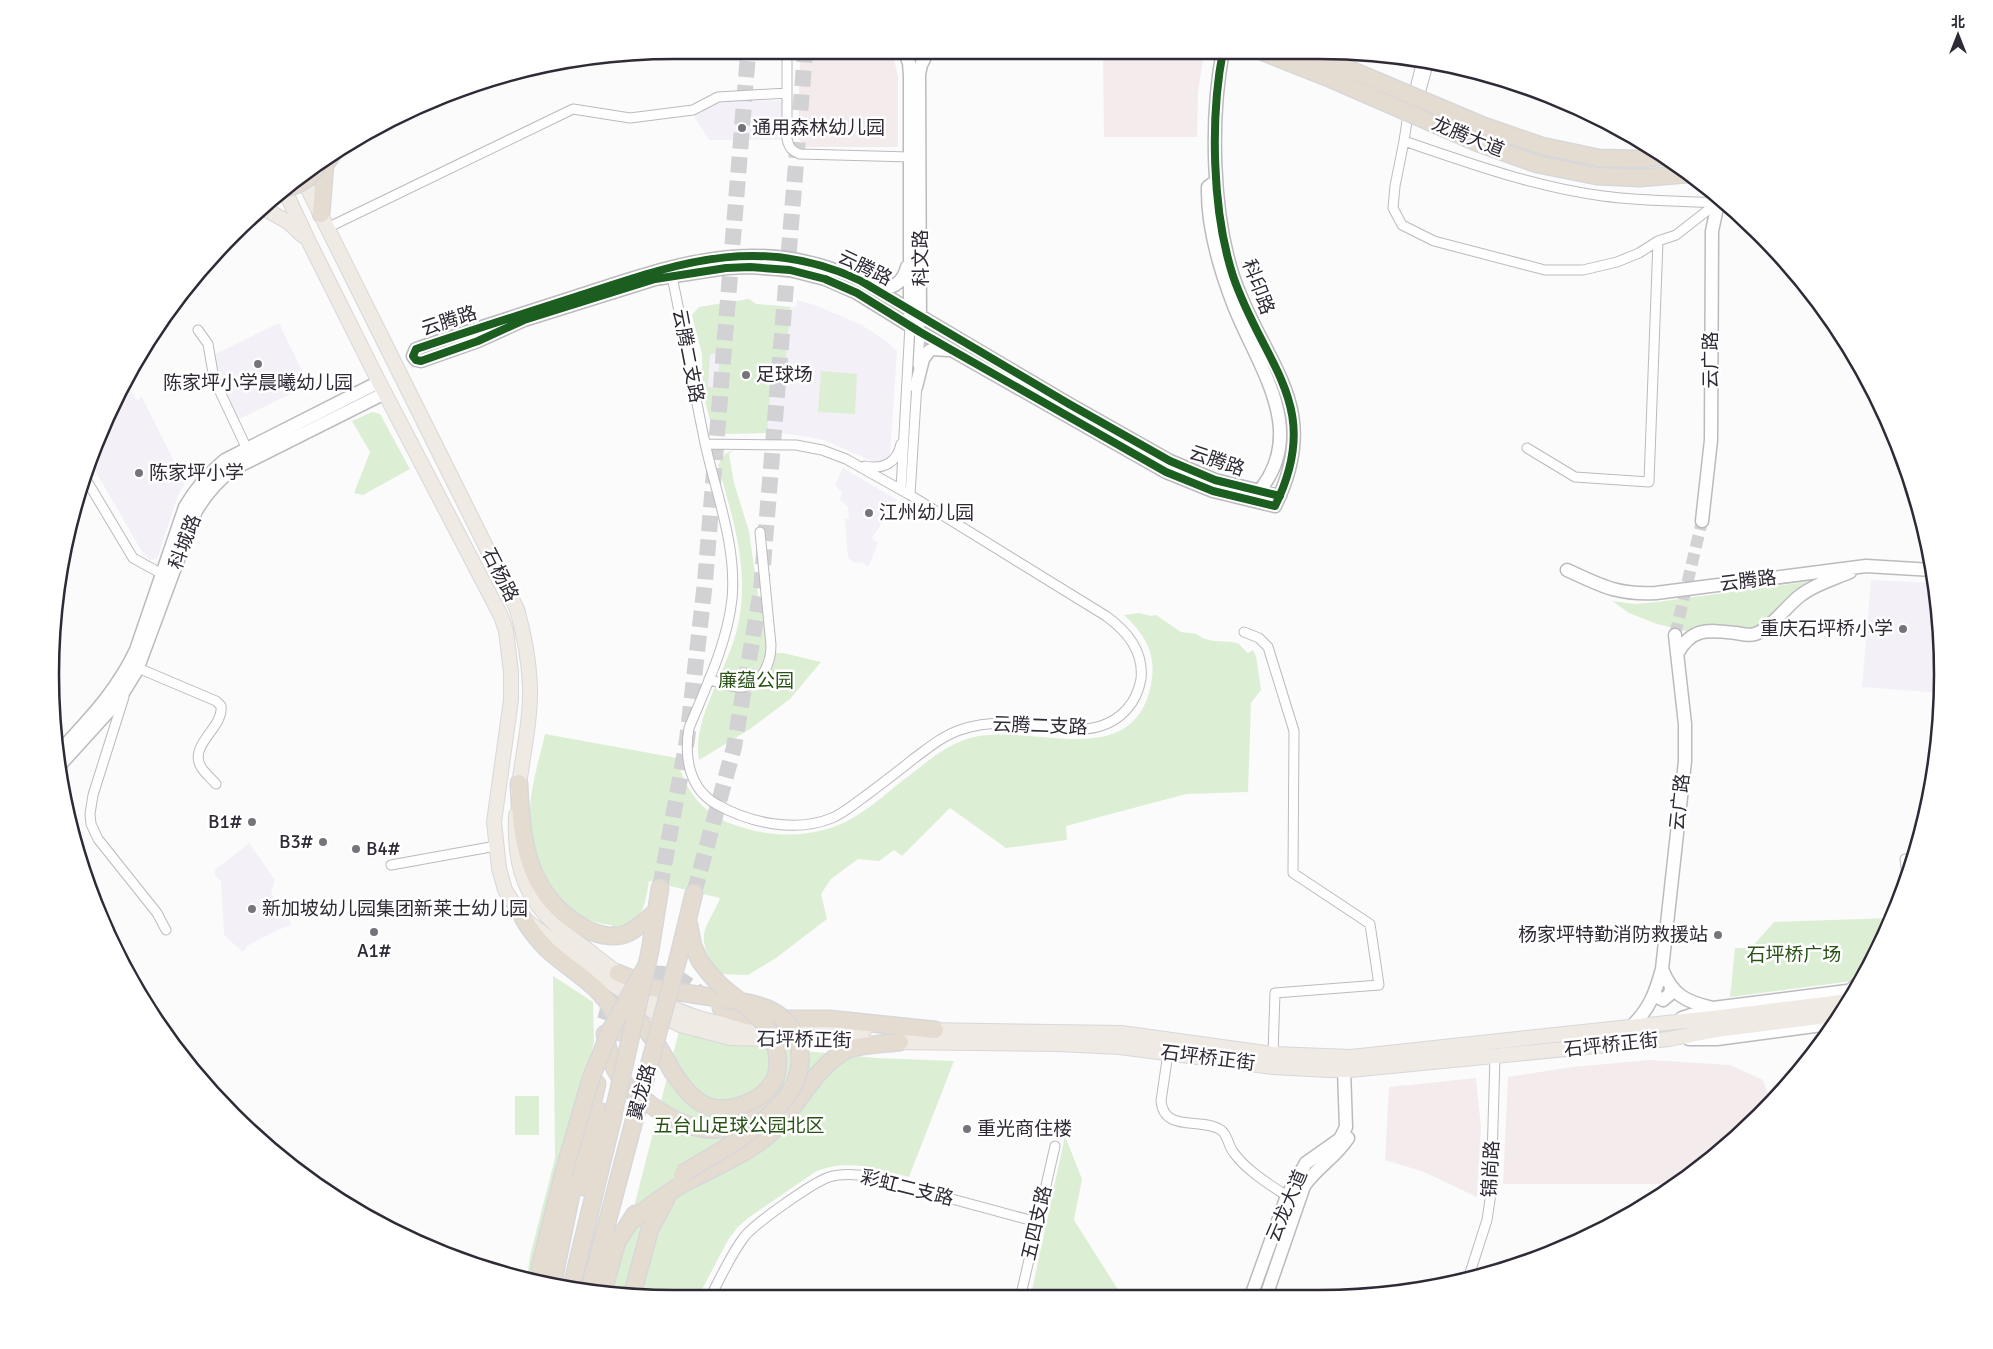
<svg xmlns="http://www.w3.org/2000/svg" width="1993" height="1349" font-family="Signika,'Noto Sans SC',sans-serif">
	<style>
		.commercial { fill: #f4ebed }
		.built { fill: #f3f0f8 }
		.green { fill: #dcefd5; fill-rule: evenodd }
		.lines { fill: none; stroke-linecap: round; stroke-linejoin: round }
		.secondary-tunnel { stroke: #d2d1d4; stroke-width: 12; stroke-dasharray: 12 6; stroke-linecap: butt }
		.highway-tunnel { stroke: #d2d1d4; stroke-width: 16; stroke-dasharray: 16 8; stroke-linecap: butt }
		.street-casing { stroke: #bcbabe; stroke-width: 11 }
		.secondary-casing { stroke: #bcbabe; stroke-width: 15 }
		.primary-casing { stroke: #d8d7d9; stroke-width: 16 }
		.highway-casing { stroke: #d8d7d9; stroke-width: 19 }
		.street { stroke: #fefefe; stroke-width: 9 }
		.secondary { stroke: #fefefe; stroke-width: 12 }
		.primary { stroke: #efeae3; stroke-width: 14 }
		.highway { stroke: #e4dcd1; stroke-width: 16 }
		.highway-bridge-casing { stroke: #d8d7d9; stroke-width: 19; stroke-linecap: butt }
		.highway-bridge { stroke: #e4dcd1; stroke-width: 16 }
		.cycleway-casing { stroke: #fff; stroke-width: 11 }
		.cycleway { stroke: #1b5e20; stroke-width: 8 }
		.poi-dot { fill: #76737b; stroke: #fff; stroke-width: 2 }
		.labels { text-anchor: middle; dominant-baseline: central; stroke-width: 5; stroke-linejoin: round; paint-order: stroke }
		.poi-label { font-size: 19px; fill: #2f2a36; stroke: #fff; text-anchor: start }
		.street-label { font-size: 19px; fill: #2f2a36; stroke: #fff }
		.park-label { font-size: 19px; fill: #295316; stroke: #fff }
		.rim { fill: none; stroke: #2f2a36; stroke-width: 2.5 }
	</style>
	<rect width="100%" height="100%" fill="#fbfbfb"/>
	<path class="commercial" d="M1153,51L1203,59L1198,92L1197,137H1104L1103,52Z
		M889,53L894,59L898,77V147H805L798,138L800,57L803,54Z
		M1650,1060L1730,1065L1763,1080L1771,1103L1760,1116L1677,1184H1503L1508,1077L1572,1067Z
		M1476,1078L1481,1127L1477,1197L1424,1172L1385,1160L1389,1087Z"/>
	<path class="built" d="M782,100V140H709L694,116L720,101Z
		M749,299L756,304L796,307L797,300L815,305L862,325L887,342L897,351L890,456L876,463L826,441L809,437L779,433L720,434L712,429L703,392L702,354L692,315L699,307Z
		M279,323L309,385L237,420L219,379L215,354Z
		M127,385L137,400L142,397L185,483L178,495L157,559L150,560L141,550L89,460L97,436Z
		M843,468L897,500L872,538L878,543L868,567L863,562L855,563L848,558L845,519L849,518L848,507L840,500L842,492L835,485Z
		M1871,580L1934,583L1943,674L1941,693L1862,687Z
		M249,843L275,880L271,893L292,925L277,930L247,946L243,952L224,935L221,881L215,876V870Z"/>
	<path class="green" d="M749,299L756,304L790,307L786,360H773L767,433L720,434L712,429L703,392L702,354L692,315L699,307ZM710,354H720L717,388L708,387Z
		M821,371L857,374L855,414L818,412Z
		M372,412L380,414L410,469L363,495L354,493L370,452L352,421Z
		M733,450L729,454L734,483L749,531L760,609H772L775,653H783L821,662L790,699L750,729L699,760C691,722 728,668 737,629C751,573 733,519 718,465L725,454Z
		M1820,580L1754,629L1690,632L1657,624L1629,613L1612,601L1635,604L1657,602Z
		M1139,613L1151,616L1156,615L1181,632L1197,634L1202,638L1214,641L1232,642L1239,644L1248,653L1253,650L1256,656L1261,690L1251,703L1248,792L1186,794L1066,826L1067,840L1006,848L950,808L902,856L894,850L879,861L858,859L831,879L821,894L827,919L776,958L748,975L720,974C712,964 702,948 704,934C706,922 716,910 720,898L649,881C644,911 643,920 613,930L612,925C561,922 531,863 530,818C529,790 539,761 545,734L677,758C684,789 702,813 732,824C772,839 819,839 856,816C875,805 892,788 910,775C928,761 945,746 967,739C1025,719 1132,777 1151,685C1157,654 1146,636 1124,615Z
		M1893,918L1860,980L1730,997L1735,948H1751L1774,922Z
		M553,976L593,1002L594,1042L535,1261L532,1280L527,1278L530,1256L555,1158Z
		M679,1031L735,1044L876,1058L954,1061L909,1177C877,1169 847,1158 815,1172L748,1218L737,1228L728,1240L697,1299H674L612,1293Z
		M515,1096H539V1135H515Z
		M1065,1136L1082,1179L1074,1220L1124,1299H1030Z"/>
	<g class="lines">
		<path class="secondary-tunnel" d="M1675,635L1702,521"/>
		<path class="highway-tunnel" d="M660,888L687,740L705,582L748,54
			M694,893L734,747L761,590L805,54
			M605,1020C607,1014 608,1007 610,1001C622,974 654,967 679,979C688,984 696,991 705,997"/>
		<defs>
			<path id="street" d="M787,54V139C789,148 792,151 800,154L910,157
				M1422,60L1407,121L1404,141L1395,186L1393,208L1402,225L1434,241L1545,270H1583L1617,262L1639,253L1658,241L1676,235L1717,203
				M1418,101L1429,61
				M1404,141C1469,163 1534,187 1603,196C1640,201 1679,201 1717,203
				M327,228L573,109L630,118L693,110L718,97L787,93
				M671,272C683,328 693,386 705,443C716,494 737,546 732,599C727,644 706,687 689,728C684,757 689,788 716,804C750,823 795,833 832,818C844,813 854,804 864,797C880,785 896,773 912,760C927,749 942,736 960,730C974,725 989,723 1005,723C1045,724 1096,744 1127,709C1135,700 1139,690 1141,679C1144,651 1127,631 1106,616L910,495L846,459L822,450L796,445L705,444
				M198,330L208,344L214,379L247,449
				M918,365L920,332
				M1527,448L1575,477L1649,482L1658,241
				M865,466C883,470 897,463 901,444
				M84,476L133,558L162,574
				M901,489L910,325
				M910,495L917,383
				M1244,632L1259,638L1268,647L1294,731L1293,873L1370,924L1379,985L1275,993L1273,1054
				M138,668L216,701L221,706C224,727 190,744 200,765C203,772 211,778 216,784
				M709,679C720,683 731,688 743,687C763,684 771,662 771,645L760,532
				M124,697L93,795L90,814L91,824L98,839L157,913L166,930
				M1905,859L1907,876
				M391,865L496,846
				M1847,991L1860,979
				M1168,1053L1161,1101C1164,1133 1201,1117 1221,1130C1228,1135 1228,1146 1234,1153C1246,1170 1270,1185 1287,1196
				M1468,1279L1487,1220L1491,1193L1495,1056
				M709,1299C721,1278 730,1255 745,1236C757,1222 812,1183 829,1177C842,1173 854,1174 867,1176L1037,1222
				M1020,1299L1055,1146"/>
			<path id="secondary" d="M1223,51C1210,118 1212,211 1233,276C1263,365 1325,405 1275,506L1213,491L1166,472L920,332L857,293L825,279L790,270L750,267L726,268L655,279L524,320L478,341L421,361L416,360L413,356L416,349C469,331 522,314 575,297C676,264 759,232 861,281L1069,404L1170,461L1215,480L1280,496
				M905,53L909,63L910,75V317
				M1217,192L1212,184L1208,187C1207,226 1220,270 1234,306C1259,369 1312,435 1254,497
				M874,286C891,292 903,283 907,267
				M920,322L919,74L921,65L927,53
				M916,387L923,359L929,351L933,349L947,350
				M1702,521L1711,440L1712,231L1719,199
				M1567,570C1602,586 1617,595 1656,593L1866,566L1933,570
				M1677,654C1692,627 1708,630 1736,633C1742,634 1748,636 1755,634C1771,629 1787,605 1801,595C1815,584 1834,579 1850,572
				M59,752C89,719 117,691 136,650L185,507C196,488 208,474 225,460L379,382
				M60,765L118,701L137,670L196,511C206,494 217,481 233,469L385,393
				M1662,969L1685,761V724L1675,635
				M1654,995L1663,1000L1670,994L1671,988
				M1682,1018L1713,1008L1855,990
				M1631,1027C1650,1008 1655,994 1662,969C1672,995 1686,1002 1713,1008
				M1689,1039H1717L1837,1023
				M1250,1299L1287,1196L1306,1163L1340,1139L1346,1127L1344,1070
				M1265,1299L1304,1186C1317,1167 1336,1157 1348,1138"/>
			<path id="primary" d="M301,175L517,609C524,634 529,660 530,686C531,721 522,758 518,793
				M284,189L308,240L379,382L501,616L506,631L511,672V700L494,822L499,868L505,890L523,918L590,969L654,1012L680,1025L730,1038L866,1042
				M261,207L288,222L303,236
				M516,815C515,838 516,861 525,882C529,893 537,905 545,914C557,929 574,939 589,951C624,978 662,1009 706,1020C757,1033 813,1028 865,1029
				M924,1030L1121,1033L1273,1054L1351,1057L1713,1018L1849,1001
				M890,1042L1058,1044L1120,1047L1273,1067L1328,1070H1350L1669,1039L1716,1030L1842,1014"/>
			<path id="highway" d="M1258,50L1331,79
				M1299,50L1337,64
				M1639,159L1667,156
				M1640,178L1688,174
				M321,214L325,165L334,152
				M519,783C521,840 527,894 581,926C594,934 613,940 628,933C638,928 647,919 656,912
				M523,918C530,930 537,939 547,949C569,970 600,984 614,1013C617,1019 618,1026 620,1032
				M689,925L693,946L700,961
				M650,951L660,888
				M678,959L694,893
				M618,973L653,988L724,999
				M721,1008L747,1016L768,1019H830L935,1030
				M626,1010C647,1026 660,1048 672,1071
				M605,1034C608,1048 610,1062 618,1074C625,1087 639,1096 651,1105C680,1126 717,1141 749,1118C755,1113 762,1108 765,1102C769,1096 771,1088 774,1081
				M584,1187L602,1112
				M629,1223C648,1207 666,1193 688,1181C712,1168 739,1158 761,1141C794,1117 811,1068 847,1050C860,1044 885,1044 900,1042
				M540,1283V1267L563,1175
				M552,1287L574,1180L597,1084
				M571,1289L613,1117
				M589,1291L634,1121
				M603,1292L617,1242L635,1214
				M632,1295L650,1229L666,1199"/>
		</defs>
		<use href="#street" class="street-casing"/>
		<use href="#secondary" class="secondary-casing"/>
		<use href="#primary" class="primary-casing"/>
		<use href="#highway" class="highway-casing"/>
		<use href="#street" class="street"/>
		<use href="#secondary" class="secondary"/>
		<use href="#primary" class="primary"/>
		<use href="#highway" class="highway"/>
		<defs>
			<path id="highway-bridge" d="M1337,64L1484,126L1542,146L1599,158L1639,159
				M1331,79L1478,143L1537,164L1597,176L1640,178
				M285,188C299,186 314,176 319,162
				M672,1071C682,1085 692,1101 710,1107C732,1113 766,1100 775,1078C779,1069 778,1053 775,1044C766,1016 740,1003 719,984C712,977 706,969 700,961
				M613,1115L650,951
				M634,1121L678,959
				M682,1174C724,1148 822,1101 796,1038C784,1007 754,1003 724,999
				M563,1175L591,1078L611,1029L648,963"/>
		</defs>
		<use href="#highway-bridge" class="highway-bridge-casing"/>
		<use href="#highway-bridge" class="highway-bridge"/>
		<defs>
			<path id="cycleway" d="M1223,51C1210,118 1212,211 1233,276C1263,365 1325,405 1275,506L1213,491L1166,472L920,332L857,293L825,279L790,270L750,267L726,268L655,279L524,320L478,341L421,361L416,360L413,356L416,349C469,331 522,314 575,297C676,264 759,232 861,281L1069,404L1170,461L1215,480L1280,496"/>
		</defs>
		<use href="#cycleway" class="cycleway-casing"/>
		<use href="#cycleway" class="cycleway"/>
	</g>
	<g class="poi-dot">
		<circle cx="742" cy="128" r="5"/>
		<circle cx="258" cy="364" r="5"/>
		<circle cx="746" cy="375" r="5"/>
		<circle cx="139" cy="473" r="5"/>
		<circle cx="869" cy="513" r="5"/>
		<circle cx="1903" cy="629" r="5"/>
		<circle cx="252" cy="822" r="5"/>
		<circle cx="323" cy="842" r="5"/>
		<circle cx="356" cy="849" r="5"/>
		<circle cx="252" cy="909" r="5"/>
		<circle cx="374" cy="932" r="5"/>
		<circle cx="1718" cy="935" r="5"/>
		<circle cx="967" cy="1129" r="5"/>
	</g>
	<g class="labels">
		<g class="poi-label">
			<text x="752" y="128">通用森林幼儿园</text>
			<text x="756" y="375">足球场</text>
			<text x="258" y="383" text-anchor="middle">陈家坪小学晨曦幼儿园</text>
			<text x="149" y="473">陈家坪小学</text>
			<text x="879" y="513">江州幼儿园</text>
			<text x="1893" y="629" text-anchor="end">重庆石坪桥小学</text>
			<text x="242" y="822" text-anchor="end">B1#</text>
			<text x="313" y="842" text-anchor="end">B3#</text>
			<text x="366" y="849">B4#</text>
			<text x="262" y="909">新加坡幼儿园集团新莱士幼儿园</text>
			<text x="1708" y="935" text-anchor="end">杨家坪特勤消防救援站</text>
			<text x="374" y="951" text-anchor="middle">A1#</text>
			<text x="977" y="1129">重光商住楼</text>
		</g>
		<g class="street-label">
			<text transform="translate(1468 137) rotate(22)">龙腾大道</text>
			<text transform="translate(921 258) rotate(-90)">科文路</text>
			<text transform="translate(865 268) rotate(26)">云腾路</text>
			<text transform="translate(1258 287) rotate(69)">科印路</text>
			<text transform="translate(449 321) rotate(-18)">云腾路</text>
			<text transform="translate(688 356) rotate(79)">云腾二支路</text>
			<text transform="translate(1711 360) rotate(-90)">云广路</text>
			<text transform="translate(1217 461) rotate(19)">云腾路</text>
			<text transform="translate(185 542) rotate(-69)">科城路</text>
			<text transform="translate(500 575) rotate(63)">石杨路</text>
			<text transform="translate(1748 581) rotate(-7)">云腾路</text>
			<text transform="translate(1040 726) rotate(2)">云腾二支路</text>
			<text transform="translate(1680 802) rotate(-84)">云广路</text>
			<text transform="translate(804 1040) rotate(1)">石坪桥正街</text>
			<text transform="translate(1611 1045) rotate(-6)">石坪桥正街</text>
			<text transform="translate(1208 1058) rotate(7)">石坪桥正街</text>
			<text transform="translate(642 1092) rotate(-75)">翼龙路</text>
			<text transform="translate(1491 1169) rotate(-87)">锦尚路</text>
			<text transform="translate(907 1188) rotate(14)">彩虹二支路</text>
			<text transform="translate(1287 1206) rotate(-67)">云龙大道</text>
			<text transform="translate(1037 1223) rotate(-77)">五四支路</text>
		</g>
		<g class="park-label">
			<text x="756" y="681">廉蕴公园</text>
			<text x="1794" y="955">石坪桥广场</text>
			<text x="739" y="1126">五台山足球公园北区</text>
		</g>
	</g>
	<path d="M0 0H1993V1349H0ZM674 59H1319A615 615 0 0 1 1934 674V675A615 615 0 0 1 1319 1290H674A615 615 0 0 1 59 675V674A615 615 0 0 1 674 59Z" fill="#fff" fill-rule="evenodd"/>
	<path class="rim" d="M674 59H1319A615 615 0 0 1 1934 674V675A615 615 0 0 1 1319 1290H674A615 615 0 0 1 59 675V674A615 615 0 0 1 674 59Z"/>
	<g transform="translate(1958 35)" stroke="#ffffff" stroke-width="4" paint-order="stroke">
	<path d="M0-4L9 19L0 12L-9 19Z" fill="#2f2a36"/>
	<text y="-8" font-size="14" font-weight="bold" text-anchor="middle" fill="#2f2a36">北</text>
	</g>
</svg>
